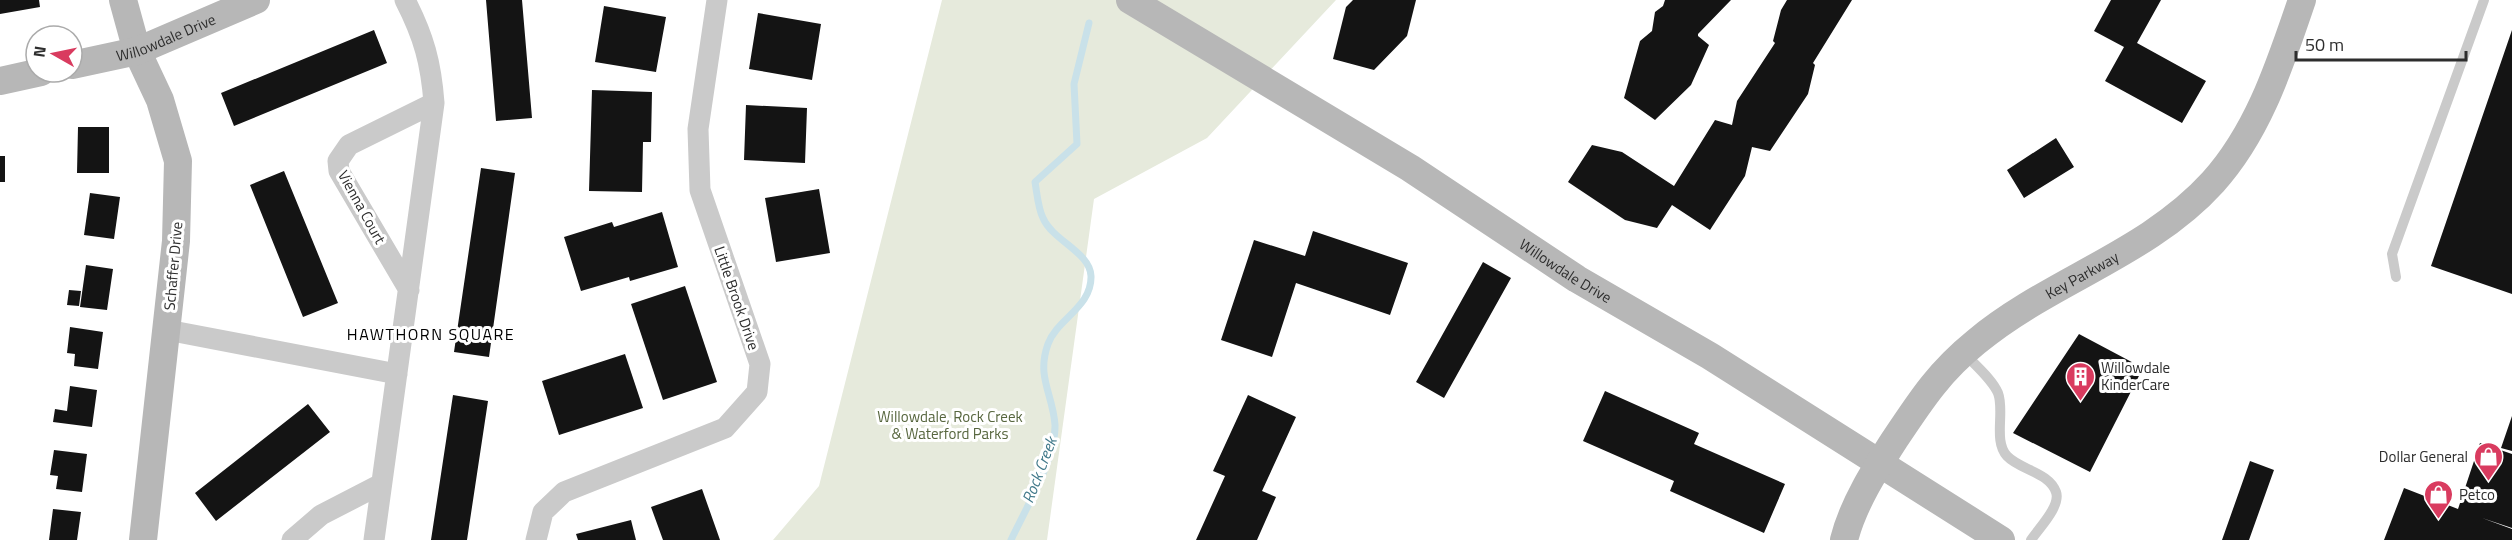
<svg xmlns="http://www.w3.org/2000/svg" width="2512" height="540" font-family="'Titillium Web',sans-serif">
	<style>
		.green { fill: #e6eadc }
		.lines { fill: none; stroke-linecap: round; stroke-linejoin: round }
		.stream { stroke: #c9e1e9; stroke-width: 7 }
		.building { fill: #141414 }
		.lane { stroke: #cacaca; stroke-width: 10 }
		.street { stroke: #cacaca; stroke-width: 21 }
		.secondary { stroke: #b7b7b7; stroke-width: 28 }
		.labels { text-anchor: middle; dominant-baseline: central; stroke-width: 6; stroke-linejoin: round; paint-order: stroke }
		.street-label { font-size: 15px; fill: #2d2d2d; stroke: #fff }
		.poi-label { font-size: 15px; fill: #2d2d2d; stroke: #fff; text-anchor: start }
		.park-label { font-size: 15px; fill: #57663e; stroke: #fff }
		.neighbourhood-label { font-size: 16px; letter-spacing: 1.5px; fill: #000; stroke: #fff }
		.water-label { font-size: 16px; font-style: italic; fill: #41798a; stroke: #fff }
	</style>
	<rect width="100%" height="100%" fill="#fff"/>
	<path class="green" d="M942,0H1336L1207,138L1094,199L1047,540H773L819,486Z"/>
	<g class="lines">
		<path class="stream" d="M1011,540C1025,510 1056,458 1055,425C1053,394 1036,377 1048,344C1057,319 1092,307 1091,276C1090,252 1053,241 1043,218C1038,208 1037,193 1035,182L1077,144L1074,84L1089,23"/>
	</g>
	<path class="building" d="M0,0H39L40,7L0,14Z
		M486,0H522L532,118L496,121Z
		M1353,0H1416L1407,36L1374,70L1333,59L1346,7Z
		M1665,0H1731L1698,34V36L1709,45L1691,85L1655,120L1624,98L1640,41L1652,31L1655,12L1663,6Z
		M1787,0H1852L1813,63L1815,65L1808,94L1770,151L1752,147L1745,176L1710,230L1672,205L1657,228L1625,220L1568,182L1592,145L1622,152L1674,186L1715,120L1732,125L1737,101L1775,43L1773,41L1781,10Z
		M2111,0H2161L2137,43L2206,81L2182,123L2105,81L2124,47L2094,31Z
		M604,6L666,17L656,72L595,62Z
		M758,13L821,24L812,80L749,69Z
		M374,30L387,63L234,126L221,93Z
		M2512,30V294L2431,266Z
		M592,90L652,92L651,142H643L642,192L589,191Z
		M746,105L807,108L805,163L744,160Z
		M78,127H109V173H77Z
		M2056,138L2074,167L2024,198L2007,170Z
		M0,156H5V182H0Z
		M481,168L515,173L489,357L454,352Z
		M284,171L338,303L303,317L250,185Z
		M819,189L830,253L776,262L765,198Z
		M90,193L120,197L114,239L84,235Z
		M662,212L678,267L630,281L629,277L581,291L564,237L612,222L614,227Z
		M1313,231L1408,263L1390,315L1296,283L1272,357L1221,340L1254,240L1305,256Z
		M1483,262L1511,278L1444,398L1416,382Z
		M86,265L113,269L107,310L80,307Z
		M685,286L717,382L663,400L631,304Z
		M69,290L81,291L79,306L67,305Z
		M70,327L103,332L98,369L74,366L75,354L67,353Z
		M2079,334L2143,368L2090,472L2013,433Z
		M625,354L643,408L559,435L542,381Z
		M70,386L97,390L92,427L53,422L55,409L67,411Z
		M1605,391L1699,433L1694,444L1785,484L1764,533L1670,491L1674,481L1583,441Z
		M453,395L488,401L467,540H431Z
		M1248,395L1296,417L1262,491L1276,497L1257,540H1196L1225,476L1213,471Z
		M308,404L330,432L216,521L195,493Z
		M2512,416V451L2501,448Z
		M2480,443L2512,454V528L2482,518L2512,529V540H2384L2404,488L2458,509Z
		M54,450L87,454L82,492L56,489L58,476L50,475Z
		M2250,461L2274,470L2249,540H2222Z
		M702,489L720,540H663L651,507Z
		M53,509L81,512L77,540H49Z
		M631,520L636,540H578L576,534Z"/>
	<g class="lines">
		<path class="lane" d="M2396,277L2392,254L2484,0
			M1965,354C1975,365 1992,379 1998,393C2005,411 1993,441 2007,456C2020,470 2049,472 2056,492C2061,506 2039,528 2031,540"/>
		<path class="street" d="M409,290L339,171L338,161L349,145L434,103
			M167,330L397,374
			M292,540L321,515L381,484
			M374,540L434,103C431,63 424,37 405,0
			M536,540L543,512L564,492L725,428L757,392L760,364L700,190L698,129L717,0"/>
		<g class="secondary">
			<path d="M123,0L137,51L160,100L178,161L176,241L143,540"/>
			<path id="s1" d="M1130,0L1410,168L1577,279L1710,356L2001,540"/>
			<path id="s2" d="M72,65L137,51L256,0"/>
			<path d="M0,81L41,72"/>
			<path id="s3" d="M1844,540C1853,504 1875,470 1895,439C1921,400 1939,372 1976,342C2049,281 2148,254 2213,182C2259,131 2280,64 2302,0"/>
		</g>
	</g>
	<defs>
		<symbol id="building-pin" viewBox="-11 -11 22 30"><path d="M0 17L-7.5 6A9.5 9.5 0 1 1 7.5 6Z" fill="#d93b5f" stroke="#fff"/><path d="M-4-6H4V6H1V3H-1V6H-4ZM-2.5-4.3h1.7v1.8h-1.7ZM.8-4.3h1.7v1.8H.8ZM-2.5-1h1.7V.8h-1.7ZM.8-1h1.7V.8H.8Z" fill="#fff"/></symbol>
		<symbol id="shop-pin" viewBox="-11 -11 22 30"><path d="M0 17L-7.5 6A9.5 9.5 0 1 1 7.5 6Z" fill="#d93b5f" stroke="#fff"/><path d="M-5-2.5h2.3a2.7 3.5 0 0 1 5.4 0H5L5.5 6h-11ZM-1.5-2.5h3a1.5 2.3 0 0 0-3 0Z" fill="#fff"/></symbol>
	</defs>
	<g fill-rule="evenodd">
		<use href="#building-pin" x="2064" y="360" width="33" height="45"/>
		<use href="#shop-pin" x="2472" y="440" width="33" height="45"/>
		<use href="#shop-pin" x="2422" y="478" width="33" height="45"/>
	</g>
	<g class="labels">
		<g class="street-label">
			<text stroke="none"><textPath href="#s2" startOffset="98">Willowdale Drive</textPath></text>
			<text transform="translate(362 207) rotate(61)">Vienna Court</text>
			<text transform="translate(173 266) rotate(-85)">Schaffer Drive</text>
			<text stroke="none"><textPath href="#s1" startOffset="513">Willowdale Drive</textPath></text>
			<text stroke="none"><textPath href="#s3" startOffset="366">Key Parkway</textPath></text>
			<text transform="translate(737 298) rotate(71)">Little Brook Drive</text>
		</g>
		<g class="poi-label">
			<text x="2101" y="367">Willowdale<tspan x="2101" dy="17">KinderCare</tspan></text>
			<text x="2468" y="456" text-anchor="end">Dollar General</text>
			<text x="2459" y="494">Petco</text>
		</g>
		<g class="park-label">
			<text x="950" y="416">Willowdale, Rock Creek<tspan x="950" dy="17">&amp; Waterford Parks</tspan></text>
		</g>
		<g class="neighbourhood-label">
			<text x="431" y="334">HAWTHORN SQUARE</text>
		</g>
		<g class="water-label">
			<text transform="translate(1039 470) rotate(-69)">Rock Creek</text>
		</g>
	</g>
	<g transform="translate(54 54) rotate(279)"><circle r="28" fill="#ffffff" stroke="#ababab" stroke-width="1.5"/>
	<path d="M0-4.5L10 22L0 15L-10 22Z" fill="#d93b5f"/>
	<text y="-9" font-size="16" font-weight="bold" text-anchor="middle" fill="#2d2d2d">N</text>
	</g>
	<path d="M2296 51v9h170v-9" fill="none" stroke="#2d2d2d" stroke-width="3"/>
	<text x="2305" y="51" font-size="18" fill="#2d2d2d" stroke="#ffffff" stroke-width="4.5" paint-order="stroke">50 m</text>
</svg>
